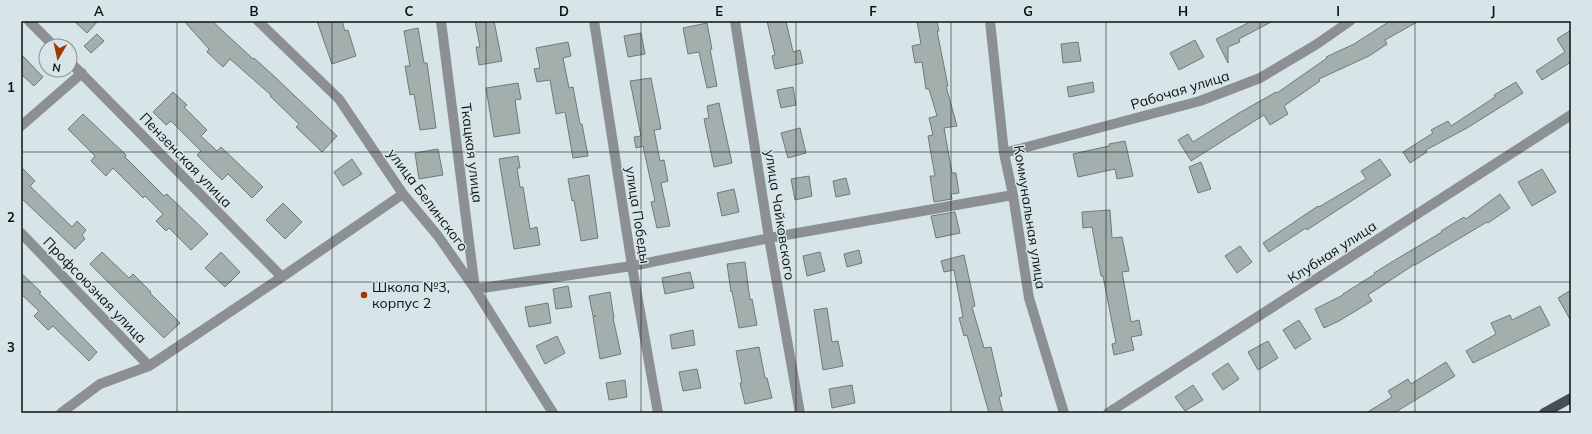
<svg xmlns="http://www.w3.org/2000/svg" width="1592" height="434" font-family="Mulish,sans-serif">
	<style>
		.building { fill: #a2afac; stroke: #6f7b79 }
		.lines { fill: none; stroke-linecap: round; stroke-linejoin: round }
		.minor { stroke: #8c8f93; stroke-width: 10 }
		.major { stroke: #474d53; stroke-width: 10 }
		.grid { fill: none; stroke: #0d1213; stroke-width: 1; stroke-opacity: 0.55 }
		.poi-dot { fill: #9d3902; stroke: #d7e4e8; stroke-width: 1.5 }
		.labels { text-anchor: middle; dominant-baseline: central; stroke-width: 3; stroke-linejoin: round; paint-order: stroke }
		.street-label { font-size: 14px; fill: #0d1213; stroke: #d7e4e8 }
		.poi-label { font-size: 14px; fill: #0d1213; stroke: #d7e4e8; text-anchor: start }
		.neatline { fill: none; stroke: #0d1213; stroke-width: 1.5 }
		.grid-label { font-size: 13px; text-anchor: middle; font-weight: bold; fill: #0d1213 }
	</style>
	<rect width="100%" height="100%" fill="#d7e4e8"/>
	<path class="building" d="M74,21H98L87,33Z
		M184,21H212L253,59L254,58L275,77L337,136L322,152L296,127L299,124L270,96L271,95L230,59L223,67L207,52L209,49Z
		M317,21H342L345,31L348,30L356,56L332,64Z
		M475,21H494L502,61L479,65L476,47H480Z
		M767,21H786L793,52L800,50L803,63L775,69L772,56L775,55Z
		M917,21H937L939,31H937L948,86H946L957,126L944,128L952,173H956L959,193L951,194L952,199L934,202L930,176H935L928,136L933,135L929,118L937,116L929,89H926L922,62L915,63L912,46L921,44Z
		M1252,21H1273L1239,39L1240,42L1228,47V63L1216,39Z
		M1390,21H1419L1385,40L1387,44L1369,56L1319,79L1320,81L1284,106L1288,114L1270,125L1264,115L1191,161L1178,140L1188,134L1193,142L1239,113L1276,92L1277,93L1327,58L1326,57L1354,44Z
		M707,23L712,49H710L717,86L707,88L699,52L688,54L683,28Z
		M418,28L424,63H427L436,128L420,130L414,94L410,95L405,66H410L404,31Z
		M1571,30V62L1542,80L1536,71L1565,52L1557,39Z
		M641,33L645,54L628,57L624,36Z
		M97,34L104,41L91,53L84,46Z
		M1195,40L1204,57L1179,70L1170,53Z
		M568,42L571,56L563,58L569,88L573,87L580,124H582L588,156L573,158L565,112L556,114L550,80L537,82L534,69L540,68L536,48Z
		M1078,42L1081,61L1063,63L1061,44Z
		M21,54L43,77L34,86L21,74Z
		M651,78L661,129L654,130L660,161L664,160L668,181L661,183L670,226L657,228L651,202L655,201L643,146L636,148L634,137L641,136L630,81Z
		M1093,82L1094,92L1069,97L1067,87Z
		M1516,82L1523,93L1467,128L1426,150L1427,152L1410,163L1403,152L1433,133L1431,130L1448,121L1451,126L1495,97L1494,95Z
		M518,83L521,99L515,100L520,133L494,137L486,88Z
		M793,87L796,105L781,108L777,90Z
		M173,92L187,105L184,107L207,130L201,136L217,151L221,147L263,187L252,198L228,174L222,180L197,155L201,151L171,121L166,125L153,112Z
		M719,103L732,163L714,167L704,119L709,118L707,106Z
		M83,114L126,155L125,157L164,196L167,194L208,234L191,250L169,228L166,231L156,221L163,214L145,196L143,198L113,168L106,176L91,161L95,156L68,129Z
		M800,128L806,153L788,158L781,133Z
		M1125,141L1133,176L1117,179L1115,169L1078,177L1073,154L1109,146V144Z
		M438,149L443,175L419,179L415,153Z
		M518,156L520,168H517L520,187H523L530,229L537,227L540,245L514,249L499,159Z
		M352,159L362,174L343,186L334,172Z
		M1380,159L1391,175L1307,230L1306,228L1269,252L1263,243L1318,206L1319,207L1366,179L1361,171Z
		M1201,162L1211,189L1198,193L1189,167Z
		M21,167L35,181L30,186L72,227L77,221L86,230L82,235L85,239L75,249L21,198Z
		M1542,169L1556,192L1532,206L1518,182Z
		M589,175L598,238L581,241L574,200L572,201L568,179Z
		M809,176L812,196L795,200L791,179Z
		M846,178L850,194L836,197L833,181Z
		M734,189L739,212L722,216L717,193Z
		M1500,194L1510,208L1488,223L1487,222L1415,265V264L1368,295L1372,301L1339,321L1324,328L1315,309L1343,295V294L1375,274L1374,273L1395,260L1442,232L1441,231L1464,217L1466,219Z
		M283,203L302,222L285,239L266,220Z
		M1110,210L1112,238L1122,237L1129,271L1122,272L1131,322L1139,320L1142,335L1131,337L1134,350L1114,355L1112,344L1116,343L1103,276H1101L1092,227L1083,228L1082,212Z
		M955,212L960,233L936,238L931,216Z
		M1240,246L1252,262L1237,273L1225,256Z
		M859,250L862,263L847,267L844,254Z
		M102,252L129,278L133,274L151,292L150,293L180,323L164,338L90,264Z
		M221,252L240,272L225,287L205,268Z
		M820,252L825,271L807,276L803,256Z
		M964,255L975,306L972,307L984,348L991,347L1002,396L999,397L1003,413H989L967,335L964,336L959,318L963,317L954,270L944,272L941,261Z
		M745,262L750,300L752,299L757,325L739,328L732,291L731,292L727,264Z
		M690,272L694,288L665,294L662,278Z
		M21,273L41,292L39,293L97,352L89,361L53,326L48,330L34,316L39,311L21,294Z
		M568,286L572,307L556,309L553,289Z
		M1571,290V321L1558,298Z
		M610,292L614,318H613L621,354L600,359L593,317L596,316H593L589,296Z
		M548,303L551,323L529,327L525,307Z
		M1540,306L1550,325L1473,363L1466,351L1496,334L1491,323L1510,315L1512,320Z
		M827,308L832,342L838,341L843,366L823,370L814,310Z
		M1299,320L1311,339L1295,349L1283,330Z
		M693,330L695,345L672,349L670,335Z
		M557,336L565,353L545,364L536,346Z
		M1268,341L1278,358L1258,370L1248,352Z
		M759,347L765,378H767L772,398L745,404L740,383H742L736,351Z
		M1446,362L1455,376L1394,413H1366L1392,397L1388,391L1408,379L1411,384Z
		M1228,363L1239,379L1223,390L1212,374Z
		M697,369L701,388L683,391L679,372Z
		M625,380L627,397L609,400L606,383Z
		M852,385L855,403L832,408L829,389Z
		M1193,385L1203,400L1185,411L1175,397Z"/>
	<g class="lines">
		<path class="minor" d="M29,21L54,46
			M258,21L339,99L403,194L438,236L475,289L553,413
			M441,21L475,289L632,266L769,238L1013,195
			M594,21L632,266L658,413
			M735,21L769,238L800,413
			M990,21L1004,153L1013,195L1029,298L1064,413
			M70,62L282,277
			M21,126L82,73
			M1004,153L1200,101L1260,78L1317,44L1350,21
			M21,233L149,366
			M61,413L100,384L149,366L282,277L403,194
			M1108,413L1571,115"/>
		<path class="major" d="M1544,413L1571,398"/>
	</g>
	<path class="grid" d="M177,21V413M332,21V413M486,21V413M641,21V413M796,21V413M951,21V413M1106,21V413M1260,21V413M1415,21V413M21,152H1571M21,282H1571"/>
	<circle class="poi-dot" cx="364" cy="295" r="4"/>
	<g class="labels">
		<g class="street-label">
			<text transform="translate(1180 90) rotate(-17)">Рабочая улица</text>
			<text transform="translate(472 153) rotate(83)">Ткацкая улица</text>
			<text transform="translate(186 160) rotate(46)">Пензенская улица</text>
			<text transform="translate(428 200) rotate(53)">улица Белинского</text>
			<text transform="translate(638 215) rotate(81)">улица Победы</text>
			<text transform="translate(780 215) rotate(81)">улица Чайковского</text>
			<text transform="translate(1030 217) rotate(81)">Коммунальная улица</text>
			<text transform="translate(1332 252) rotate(-33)">Клубная улица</text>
			<text transform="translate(95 290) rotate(46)">Профсоюзная улица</text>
		</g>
		<g class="poi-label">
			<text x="372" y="287">Школа №3,<tspan x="372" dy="16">корпус 2</tspan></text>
		</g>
	</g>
	<rect width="1592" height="434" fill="none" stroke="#d7e4e8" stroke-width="44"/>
	<g transform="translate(58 58) rotate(189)"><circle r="19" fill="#d7e4e8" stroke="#869093"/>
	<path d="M0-3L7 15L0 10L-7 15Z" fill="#9d3902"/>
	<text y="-6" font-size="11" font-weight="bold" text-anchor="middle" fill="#0d1213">N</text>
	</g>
	<rect x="22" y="22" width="1548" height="390" class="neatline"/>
	<g class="grid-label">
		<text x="99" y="16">A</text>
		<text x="254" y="16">B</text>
		<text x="409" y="16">C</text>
		<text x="564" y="16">D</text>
		<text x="719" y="16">E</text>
		<text x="873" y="16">F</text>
		<text x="1028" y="16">G</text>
		<text x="1183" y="16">H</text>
		<text x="1338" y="16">I</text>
		<text x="1493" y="16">J</text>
		<text x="11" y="92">1</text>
		<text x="11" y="222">2</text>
		<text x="11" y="352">3</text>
	</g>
</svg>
